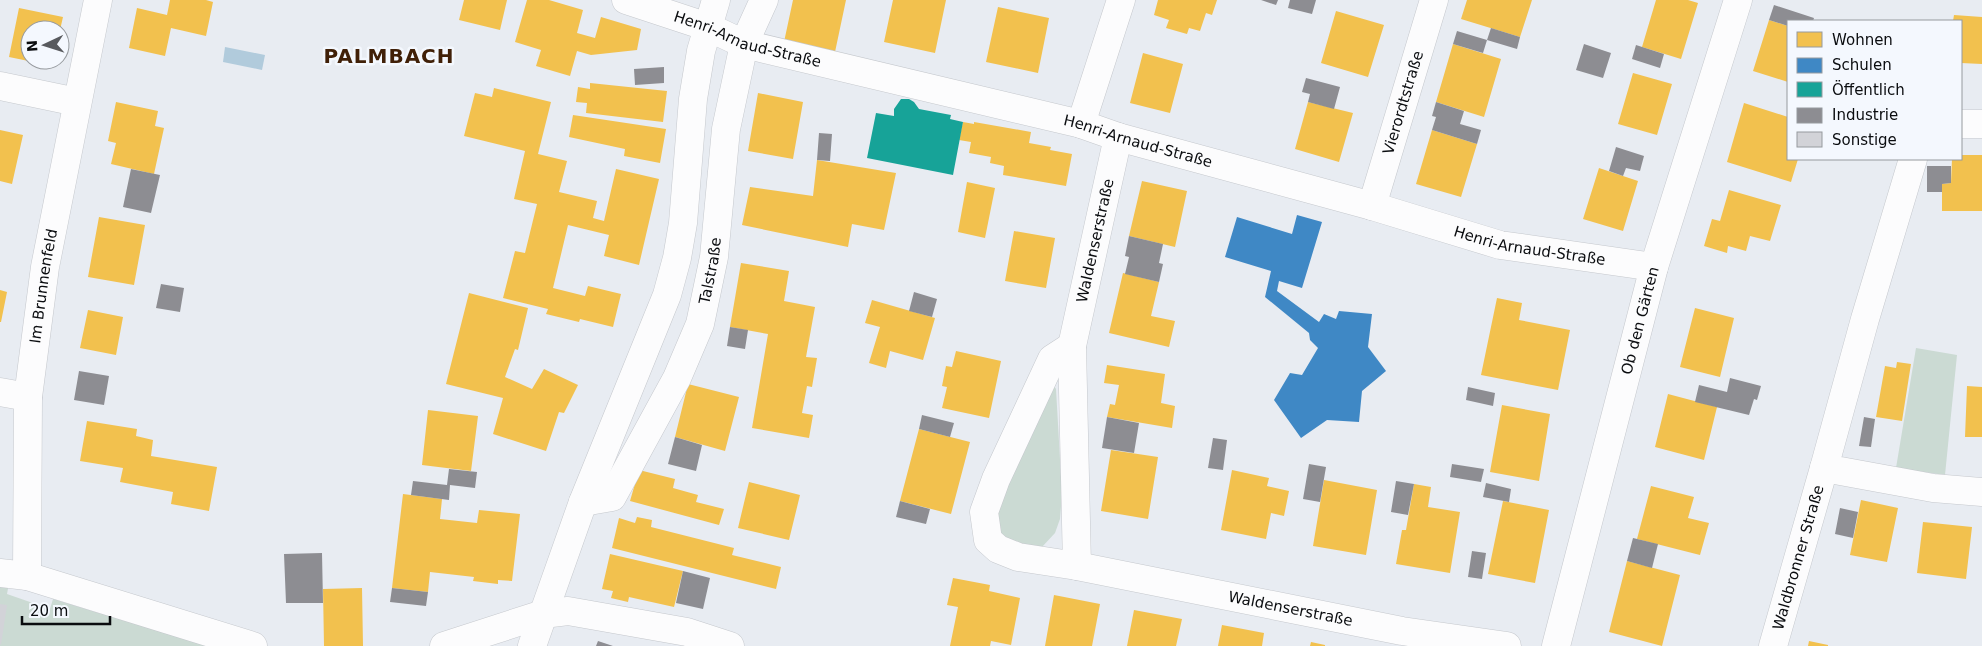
<svg xmlns="http://www.w3.org/2000/svg" width="1982" height="646" font-family="'DejaVu Sans',sans-serif">
	<style>
		.green { fill: #cbdad3 }
		.water { fill: #b1cbdc }
		.homes { fill: #f2c14e }
		.schools { fill: #3f88c5 }
		.public { fill: #17a398 }
		.industry { fill: #8d8d92 }
		.building { fill: #d2d3d8 }
		.lines { fill: none; stroke-linecap: round; stroke-linejoin: round }
		.minor-casing { stroke: #c5c8cd; stroke-width: 29 }
		.secondary-casing { stroke: #c5c8cd; stroke-width: 29 }
		.minor { stroke: #fcfcfd; stroke-width: 28 }
		.secondary { stroke: #fcfcfd; stroke-width: 28 }
		.labels { text-anchor: middle; dominant-baseline: central; stroke-width: 5; stroke-linejoin: round; paint-order: stroke }
		.street-label { font-size: 15px; fill: #0a0c0f; stroke: #f4f8fe }
		.district-label { font-size: 20px; font-weight: bold; letter-spacing: 1px; fill: #402008; stroke: #f4f8fe }
	</style>
	<rect width="100%" height="100%" fill="#e8ecf2"/>
	<path class="green" d="M1916,348L1957,355L1945,475L1896,468Z
		M1054,386L1056,389L1062,494L1060,519L1055,533L1042,547L1028,550L1003,541L995,518L1004,492Z
		M0,582L9,583L7,594L50,609L53,599L207,646H0Z"/>
	<path class="water" d="M225,47L265,55L262,70L223,62Z"/>
	<path class="homes" d="M170,0H206L213,2L206,36L171,28L165,56L129,48L137,8L167,15Z
		M464,0H507L500,30L459,20Z
		M527,0H549L583,10L577,33L595,38L601,17L641,29L637,50L591,55L577,51L570,76L536,66L541,50L515,42Z
		M793,0H846L835,52L784,42Z
		M893,0H946L935,53L884,42Z
		M1158,0H1217L1212,15L1206,13L1200,31L1189,28L1187,34L1166,28L1169,20L1154,15Z
		M1467,0H1532L1520,37L1461,19Z
		M1656,0H1688L1698,3L1681,59L1642,47Z
		M998,7L1049,18L1038,73L986,62Z
		M19,8L63,17L60,30H30V60H49L48,65L9,57Z
		M1336,11L1384,25L1368,77L1321,63Z
		M1954,15L1982,17V64L1961,63V21H1953Z
		M1769,20L1788,26V82L1753,71Z
		M1453,44L1501,59L1484,117L1436,102Z
		M1143,53L1183,64L1170,113L1130,103Z
		M1633,73L1672,84L1657,135L1618,124Z
		M590,83L667,91L663,122L586,113L587,103L576,102L578,87L590,89Z
		M494,88L551,102L538,154L567,161L559,192L597,201L593,218L604,221L616,169L659,179L639,265L604,256L609,235L568,225L553,288L585,296L588,286L621,294L613,327L580,319L579,322L546,314L548,309L503,298L515,251L525,253L537,204L514,199L525,151L464,136L475,93L492,97Z
		M758,93L803,102L793,159L748,151Z
		M116,102L158,111L155,126L164,128L154,174L111,164L116,143L108,141Z
		M1308,102L1353,113L1339,162L1295,149Z
		M1744,103L1788,117V159H1798L1791,182L1727,162Z
		M573,115L666,129L660,163L624,156L625,149L569,137Z
		M963,122L974,124V122L1031,132L1029,143L1051,147L1050,150L1072,154L1066,186L1003,175L1004,166L990,163L991,157L969,153L971,142L959,140Z
		M0,130L23,135L12,184L0,181Z
		M1432,130L1477,144L1461,197L1416,184Z
		M1961,155H1982V211H1942V184L1951,183L1952,159H1961Z
		M817,160L896,173L884,230L852,224L848,247L742,225L750,187L813,196Z
		M1599,168L1638,181L1623,231L1583,219Z
		M1142,181L1187,191L1175,247L1129,236Z
		M967,182L995,188L985,238L958,232Z
		M1729,190L1781,205L1770,241L1750,236L1746,251L1728,246L1727,253L1704,246L1712,219L1720,221Z
		M99,217L145,225L134,285L88,277Z
		M1014,231L1055,238L1046,288L1005,281Z
		M741,263L789,271L784,301L815,307L806,357L817,358L812,387L807,386L802,413L813,415L809,438L752,428L768,334L730,327Z
		M1123,273L1159,282L1151,316L1175,321L1169,347L1109,333Z
		M0,290L7,292L1,322H0Z
		M469,293L528,308L518,350L515,349L505,377L532,389L544,369L578,385L564,413L559,412L546,451L493,434L503,398L446,384Z
		M1497,298L1522,303L1519,320L1570,330L1558,390L1481,375Z
		M872,300L935,318L923,360L890,351L886,368L869,363L880,327L865,323Z
		M1695,308L1734,318L1720,377L1680,367Z
		M88,310L123,317L116,355L80,348Z
		M956,351L1001,361L989,418L942,408L947,387L942,386L946,366L952,367Z
		M1897,362L1911,364L1902,421L1876,417L1885,366L1896,368Z
		M1107,365L1165,374L1161,403L1175,406L1172,428L1107,417L1110,404L1115,405L1119,385L1104,383Z
		M688,384L739,397L725,451L675,437Z
		M1967,386L1982,387V437H1965Z
		M1668,394L1717,407L1704,460L1655,447Z
		M1502,405L1550,414L1539,481L1490,472Z
		M428,410L478,416L471,471L422,465Z
		M87,421L137,429L136,436L153,440L151,456L217,467L209,511L171,504L173,492L120,482L123,468L80,461Z
		M919,429L970,442L951,514L900,501Z
		M1111,450L1158,457L1148,519L1101,511Z
		M639,470L675,479L673,488L698,495L696,502L724,509L719,525L630,501Z
		M1232,470L1269,478L1267,486L1289,491L1284,516L1271,513L1266,539L1221,530Z
		M1324,480L1377,490L1366,555L1313,546Z
		M749,482L800,495L789,540L738,528Z
		M1414,484L1431,487L1428,507L1460,512L1450,573L1396,564L1402,530H1406Z
		M1651,486L1694,497L1688,518L1709,523L1700,555L1637,539Z
		M403,494L442,499L440,519L477,523L479,510L520,514L512,581L498,580V584L473,581L474,577L430,572L428,592L392,588Z
		M1861,500L1898,508L1887,562L1850,555Z
		M1503,501L1549,510L1535,583L1488,574Z
		M637,517L652,520L651,527L734,548L732,555L781,567L776,589L612,548L619,518L635,523Z
		M1923,522L1972,527L1966,579L1917,573Z
		M610,554L683,571L674,607L629,597L628,602L611,598L613,591L602,589Z
		M1627,561L1680,575L1662,646L1609,632Z
		M953,578L990,585L989,591L1020,598L1011,645L991,641L990,646H950L958,607L947,605Z
		M362,588L363,646H324L323,589Z
		M1054,595L1100,604L1092,646H1045Z
		M1134,610L1182,619L1176,646H1127Z
		M1222,625L1264,633L1262,646H1218Z
		M1809,641L1828,645V646H1808Z
		M1311,642L1325,645V646H1310Z"/>
	<path class="schools" d="M1297,215L1322,222L1302,288L1279,281L1277,291L1319,322L1324,314L1336,319L1339,311L1372,314L1368,347L1386,371L1362,391L1359,422L1327,420L1301,438L1274,400L1290,373L1302,375L1318,348L1310,340L1309,333L1265,297L1271,271L1225,257L1237,217L1292,234Z"/>
	<path class="public" d="M901,99H909L914,102L919,109L951,115L950,119L963,122L953,175L867,158L876,113L894,116V109Z"/>
	<path class="industry" d="M1261,0H1278L1276,5Z
		M1290,0H1316L1312,14L1288,8Z
		M1774,5L1814,18L1813,21H1788V26L1769,20Z
		M1491,28L1520,37L1517,49L1487,40Z
		M1457,31L1487,40L1483,53L1453,44Z
		M1584,44L1611,53L1603,78L1576,70Z
		M1636,45L1664,54L1660,68L1632,59Z
		M664,67V83L635,85L634,69Z
		M1306,78L1340,87L1334,109L1308,102L1310,94L1302,92Z
		M1436,102L1464,111L1460,124L1481,130L1477,144L1432,130L1436,117L1432,116Z
		M819,133L832,134L830,161L817,160Z
		M1616,147L1644,156L1640,171L1626,168L1623,176L1609,171Z
		M1927,166H1951V183L1942,184V192H1927Z
		M131,169L160,175L151,213L123,207Z
		M1129,236L1163,244L1159,263L1163,264L1159,282L1125,274L1129,257L1125,256Z
		M161,284L184,288L180,312L156,308Z
		M914,292L937,299L932,317L909,311Z
		M730,327L748,330L745,349L727,346Z
		M79,371L109,376L104,405L74,400Z
		M1730,378L1761,386L1757,400L1754,399L1749,415L1695,402L1699,385L1727,392Z
		M1468,387L1495,393L1493,406L1466,400Z
		M922,415L954,423L950,437L919,429Z
		M1107,417L1139,423L1134,453L1102,448Z
		M1864,417L1875,419L1871,447L1859,446Z
		M675,437L702,445L696,471L668,464Z
		M1213,438L1227,440L1223,470L1208,468Z
		M1309,464L1326,467L1320,502L1303,499Z
		M1452,464L1484,469L1481,482L1450,477Z
		M449,469L477,472L475,488L450,485L449,500L411,495L413,481L447,485Z
		M1396,481L1414,484L1408,515L1391,512Z
		M1486,483L1511,489L1509,502L1483,497Z
		M900,501L930,509L926,524L896,517Z
		M1840,508L1858,512L1853,538L1835,534Z
		M1633,538L1658,544L1652,568L1627,561Z
		M1472,551L1486,553L1482,579L1468,577Z
		M322,553L323,603H286L284,554Z
		M683,571L710,578L703,609L676,603Z
		M392,588L428,592L426,606L390,602Z
		M598,641L613,646H596Z"/>
	<path class="building" d="M0,604L7,605L1,645L0,644Z"/>
	<g class="lines">
		<defs>
			<g id="minor">
				<path id="s1" d="M626,0L708,27L744,44L1081,124L1118,137L1372,206L1500,245L1654,267"/>
				<path d="M0,86L77,102"/>
				<path d="M1081,124L1121,0"/>
				<path d="M1961,124H1982"/>
				<path d="M1913,159L1865,319L1824,468L1933,488L1982,492"/>
				<path id="s2" d="M1372,206L1434,0"/>
				<path id="s3" d="M1072,346L1052,359L996,479L984,512L988,540L998,549L1018,557L1077,566L1402,631L1507,646"/>
				<path d="M0,392L28,397"/>
				<path id="s4" d="M583,502L612,497L677,378L700,324L714,257L726,129L744,44L764,0"/>
				<path id="s5" d="M1077,566L1072,346L1118,137"/>
				<path d="M0,573L27,576L253,646"/>
				<path id="s6" d="M27,576L28,397L45,267L98,0"/>
				<path d="M444,646L543,614L568,611L687,632L730,646"/>
				<path id="s7" d="M1556,646L1654,267L1738,0"/>
				<path id="s8" d="M1773,646L1824,468"/>
			</g>
			<path id="secondary" d="M532,646L583,502L667,295L677,258L683,223L693,99L701,51L716,0"/>
		</defs>
		<use href="#minor" class="minor-casing"/>
		<use href="#secondary" class="secondary-casing"/>
		<use href="#minor" class="minor"/>
		<use href="#secondary" class="secondary"/>
	</g>
	<g class="labels">
		<g class="street-label">
			<text stroke="none"><textPath href="#s1" startOffset="128">Henri-Arnaud-Straße</textPath></text>
			<text stroke="none"><textPath href="#s2" startOffset="108">Vierordtstraße</textPath></text>
			<text stroke="none"><textPath href="#s1" startOffset="532">Henri-Arnaud-Straße</textPath></text>
			<text stroke="none"><textPath href="#s5" startOffset="328">Waldenserstraße</textPath></text>
			<text stroke="none"><textPath href="#s1" startOffset="938">Henri-Arnaud-Straße</textPath></text>
			<text stroke="none"><textPath href="#s4" startOffset="278">Talstraße</textPath></text>
			<text stroke="none"><textPath href="#s6" startOffset="291">Im Brunnenfeld</textPath></text>
			<text stroke="none"><textPath href="#s7" startOffset="336">Ob den Gärten</textPath></text>
			<text stroke="none"><textPath href="#s8" startOffset="92">Waldbronner Straße</textPath></text>
			<text stroke="none"><textPath href="#s3" startOffset="532">Waldenserstraße</textPath></text>
		</g>
		<g class="district-label">
			<text x="389" y="56">PALMBACH</text>
		</g>
	</g>
	<rect x="1787" y="20" width="175" height="140" fill="#f4f8fe" stroke="#969a9e"/>
	<rect x="1797" y="32" width="25" height="15" fill="#f2c14e" stroke="#969a9e"/>
	<text x="1832" y="45" font-size="15" fill="#0a0c0f">Wohnen</text>
	<rect x="1797" y="58" width="25" height="15" fill="#3f88c5" stroke="#969a9e"/>
	<text x="1832" y="70" font-size="15" fill="#0a0c0f">Schulen</text>
	<rect x="1797" y="82" width="25" height="15" fill="#17a398" stroke="#969a9e"/>
	<text x="1832" y="95" font-size="15" fill="#0a0c0f">Öffentlich</text>
	<rect x="1797" y="108" width="25" height="15" fill="#8d8d92" stroke="#969a9e"/>
	<text x="1832" y="120" font-size="15" fill="#0a0c0f">Industrie</text>
	<rect x="1797" y="132" width="25" height="15" fill="#d2d3d8" stroke="#969a9e"/>
	<text x="1832" y="145" font-size="15" fill="#0a0c0f">Sonstige</text>
	<g transform="translate(45 45) rotate(266)"><circle r="24" fill="#f4f8fe" stroke="#969a9e"/>
	<path d="M0-4L9 19L0 12L-9 19Z" fill="#585a5e"/>
	<text y="-8" font-size="14" font-weight="bold" text-anchor="middle" fill="#0a0c0f">N</text>
	</g>
	<path d="M22 616v8h88v-8" fill="none" stroke="#0a0c0f" stroke-width="2.5"/>
	<text x="30" y="616" font-size="15" fill="#0a0c0f" stroke="#f4f8fe" stroke-width="4" paint-order="stroke">20 m</text>
</svg>
